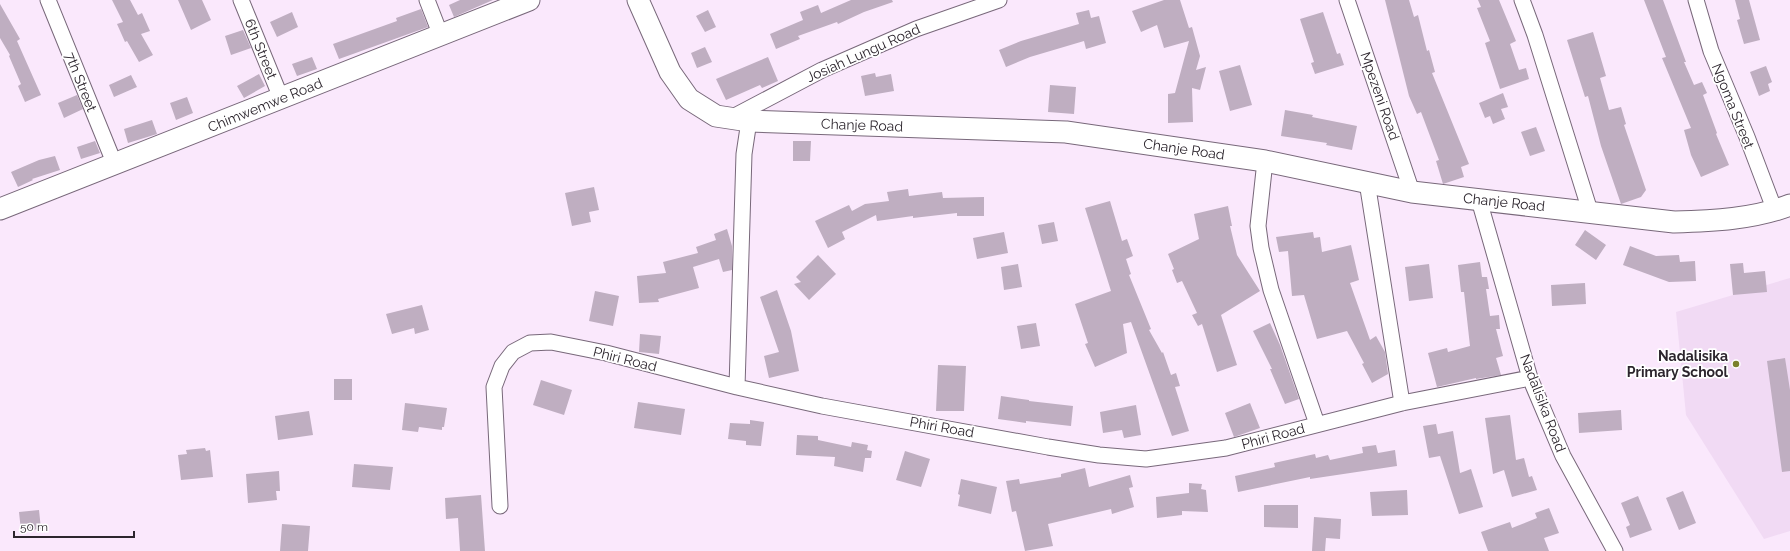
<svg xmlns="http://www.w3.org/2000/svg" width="1790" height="551" font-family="Raleway,sans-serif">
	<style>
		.built { fill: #f1daf4 }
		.building { fill: #bfaec1 }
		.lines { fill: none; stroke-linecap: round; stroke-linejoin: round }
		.street-casing { stroke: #78687a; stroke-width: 17 }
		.secondary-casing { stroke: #78687a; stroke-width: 23 }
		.street { stroke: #fff; stroke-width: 15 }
		.secondary { stroke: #fff; stroke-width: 21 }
		.poi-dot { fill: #7b812b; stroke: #fff; stroke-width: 1.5 }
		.labels { text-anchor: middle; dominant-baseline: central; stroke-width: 3.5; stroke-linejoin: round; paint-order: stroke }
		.street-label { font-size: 14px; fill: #2c252d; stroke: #fff }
		.poi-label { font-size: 14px; font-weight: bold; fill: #2c252d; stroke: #fff; text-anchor: end }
	</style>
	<rect width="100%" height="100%" fill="#fae8fc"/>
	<path class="built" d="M1790,278V531L1764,539L1686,415L1676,312Z"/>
	<path class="building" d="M112,0H130L138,15L142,13L150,31L141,34L153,55L139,62L127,41L125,42L117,24L123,22Z
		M178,0H202L211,20L191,30Z
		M460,0H493L454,17L449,5Z
		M851,0H892L893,2L864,12L838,24L837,22L798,36L800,39L776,49L770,34L803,20L800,12L818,5L821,13Z
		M1164,0H1180L1189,28L1192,27L1200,56L1196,70L1206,67L1200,90L1192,88L1193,122L1168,123V94L1175,93L1189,41L1164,48L1157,25L1141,32L1132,11Z
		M1385,0H1409L1414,17L1418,15L1427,51L1429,50L1435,72L1432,73L1469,164L1461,167L1464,177L1443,184L1436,161L1439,160L1421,112L1417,114L1409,96Z
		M1478,0H1499L1516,41L1510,44L1519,70L1526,68L1529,79L1500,89L1485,43L1490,41L1477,8L1481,7Z
		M1644,0H1663L1686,62H1684L1694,85L1702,82L1707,93L1703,95L1717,133L1716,134L1729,165L1701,177L1691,155L1684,130L1691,128L1662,58L1666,57Z
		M1735,0H1749L1760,40L1744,44L1737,20L1740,19Z
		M0,4L20,39L17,41L41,95L25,102L18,86L21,84L9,56L10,55L0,38Z
		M421,9L428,27L339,59L333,44L397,21L396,18Z
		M708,10L716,27L705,32L696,16Z
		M1089,10L1091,18L1099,16L1106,43L1086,49L1084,41L1030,57L1006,67L999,50L1021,41L1079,24L1076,13Z
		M292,12L298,27L277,37L270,22Z
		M1323,12L1337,54L1340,53L1344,65L1315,74L1311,63L1314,62L1300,19Z
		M243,30L251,48L231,55L225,36Z
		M1593,32L1606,76L1600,78L1609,110L1621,107L1626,124L1624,125L1646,190L1641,197L1621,204L1601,146L1588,96L1585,97L1567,40Z
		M705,47L712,62L697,68L691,53Z
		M312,57L317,69L297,76L292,64Z
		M768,57L778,81L762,88L760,85L726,100L716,79Z
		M1240,65L1252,105L1230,111L1219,71Z
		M1766,66L1772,82L1768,84L1770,91L1759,96L1750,72Z
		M875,73L876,77L891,74L894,91L865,96L861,76Z
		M259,74L265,86L244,98L237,86Z
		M131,75L137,87L114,97L109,85Z
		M1050,85L1076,87L1074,114L1048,112Z
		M1503,93L1508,107L1501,109L1505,119L1493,124L1490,116L1485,118L1479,103Z
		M77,95L83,109L64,118L58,103Z
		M187,97L193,113L176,120L170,103Z
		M1285,110L1313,115L1312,117L1357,126L1352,150L1326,145L1327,143L1281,136Z
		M152,120L157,134L128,143L124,129Z
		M1536,127L1545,151L1530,156L1521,132Z
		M95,141L100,153L81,159L77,147Z
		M793,141H811L810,161H793Z
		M55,156L60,170L32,179L33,180L18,187L11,172L39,160Z
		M594,187L599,210L589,212L591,222L572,226L565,193Z
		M908,189L909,196L942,192L943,198L984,197V216H957V213L913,218V216L877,221L876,215L842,232L845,239L828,248L815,221L849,205L852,211L865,204L889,201L887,192Z
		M1110,201L1122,241L1127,239L1133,256L1126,259L1131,274L1129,275L1151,329L1149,330L1162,353L1163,352L1171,375L1176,373L1180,386L1175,387L1189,431L1172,436L1131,322L1123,324L1127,353L1095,367L1085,344L1088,343L1075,304L1111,291L1085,208Z
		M1228,206L1232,226H1230L1237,255L1260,291L1221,315L1237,365L1217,372L1202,324L1198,326L1192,315L1197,313L1182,281L1177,283L1172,270L1174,269L1168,254L1199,239L1194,214Z
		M1054,222L1058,241L1042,244L1038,225Z
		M727,229L732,246V270L723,272L719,259L693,267L699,288L658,299L659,302L639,303L637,276L666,273L663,262L698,253L696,247L716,240L714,234Z
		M1585,230L1606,245L1596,260L1575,245Z
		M1004,232L1008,253L977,259L973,238Z
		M1313,232L1314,238L1320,237L1322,252L1351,245L1359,280L1350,283L1370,340L1376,336L1385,352L1388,374L1372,383L1362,364L1364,363L1347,331L1317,339L1304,295L1292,296L1288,251L1279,252L1276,237Z
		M1630,246L1656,256L1679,255L1680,262L1695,261L1696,281L1669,282L1623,265Z
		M818,255L836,274L809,300L794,284L801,282L796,277Z
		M1480,262L1482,277H1487L1489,289H1486L1490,316L1499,315L1500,329H1496L1503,356L1496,358L1501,375L1476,379V378L1437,387L1428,353L1447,348L1448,352L1470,346L1464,292H1461L1458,265Z
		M1743,263L1744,273L1765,271L1767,292L1733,295L1730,264Z
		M1018,264L1022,287L1004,290L1001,267Z
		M1429,264L1433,298L1409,301L1405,267Z
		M1585,283L1586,304L1552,306L1551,285Z
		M777,290L791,331L799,371L769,378L764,356L779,352L760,297Z
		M595,291L619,296L613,326L589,321Z
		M422,305L429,330L415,334L414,328L392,334L386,314Z
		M1036,323L1040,346L1021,349L1017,326Z
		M1270,323L1280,345L1299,399L1285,404L1270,369H1272L1253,331Z
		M640,334L661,336L659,354L639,352Z
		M1785,358L1790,390V471L1782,472L1767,361Z
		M938,365L966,366L964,411H936Z
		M334,379H352V400H334Z
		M541,380L572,390L564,415L533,405Z
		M1001,396L1029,400V401L1073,406L1071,426L1026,421V423L998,419Z
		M638,402L685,409L681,435L634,428Z
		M405,403L447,408L444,427H442V430L419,427L418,432L402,430Z
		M1250,403L1260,428L1234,437L1225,413Z
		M1136,405L1141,435L1124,438L1122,430L1103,433L1100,412Z
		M1621,410L1622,430L1579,433L1578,413Z
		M309,411L313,435L278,440L275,416Z
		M1510,415L1516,460L1524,458L1529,477L1532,476L1537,490L1512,497L1504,470L1493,474L1485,418Z
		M750,420L764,422L761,446L746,445V441L728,439L730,423L750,424Z
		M1436,424L1438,434L1453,431L1460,473L1471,469L1483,507L1459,514L1440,456L1429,458L1423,426Z
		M797,435L818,436V440L851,447L852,442L868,445L867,450L872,451L871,458H865L863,472L834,466L835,457L796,455Z
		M1376,445L1378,453L1395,450L1397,466L1310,479V477L1238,492L1235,476L1275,467L1274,463L1315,454L1316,458L1328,455L1330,460L1363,453L1362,447Z
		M205,448L206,451L210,450L213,477L181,480L178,455L187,454L186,450Z
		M905,451L930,459L921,487L896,480Z
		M354,464L393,467L390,490L352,487Z
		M1085,468L1089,487L1130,475L1133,487L1129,488L1134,507L1112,514L1111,509L1048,524L1053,546L1025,551L1016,511L1012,512L1006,481L1019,479L1020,484L1061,477V474Z
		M279,471L280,491H276L277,500L248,503L246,474Z
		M961,479L997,487L991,514L958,506L960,495L958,494Z
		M1189,483L1202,484L1201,489L1206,490L1208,512L1182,511V515L1157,518L1156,497L1189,493Z
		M1407,490L1408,515L1372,516L1370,492Z
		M1683,491L1696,523L1679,530L1666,498Z
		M481,495L485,551H460L458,518L446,519L445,498Z
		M1638,496L1652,530L1630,538L1626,527L1630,525L1621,503Z
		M1264,505H1298V528L1264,527Z
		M1549,508L1559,533L1544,538L1549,551H1488L1481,532L1510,522L1512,528L1537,518L1535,513Z
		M39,510L41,529L21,531L19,512Z
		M1314,517L1341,519L1340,539L1326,538L1325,551H1312Z
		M282,524L310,526L308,551H280Z"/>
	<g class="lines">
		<defs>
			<path id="street" d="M48,0L115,165
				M241,0L281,98
				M427,0L441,36
				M1347,0L1412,192
				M1522,0L1535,35L1590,211
				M1696,0L1711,51L1747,137L1775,211
				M731,118L822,70L916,29L999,0
				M1265,161L1258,226L1261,248L1271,290L1317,424
				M1367,182L1402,403
				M1479,200L1530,378L1563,456L1615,551
				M737,387L744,154L749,121
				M500,506L494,387L502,366L513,352L530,343L551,342L606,353L737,387L822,406L1048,447L1099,455L1146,459L1226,448L1402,403L1530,378"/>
			<path id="secondary" d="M638,0L670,72L689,99L716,116L749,121L1066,132L1265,161L1412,192L1674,222C1713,221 1754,219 1790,205
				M0,209L529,0"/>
		</defs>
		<use href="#street" class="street-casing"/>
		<use href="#secondary" class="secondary-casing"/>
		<use href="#street" class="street"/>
		<use href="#secondary" class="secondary"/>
	</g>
	<circle class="poi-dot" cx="1736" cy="364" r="4"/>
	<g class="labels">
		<g class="street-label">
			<text transform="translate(261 49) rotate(68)">6th Street</text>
			<text transform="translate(863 53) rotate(-24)">Josiah Lungu Road</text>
			<text transform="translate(81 82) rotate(68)">7th Street</text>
			<text transform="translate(1380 96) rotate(71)">Mpezeni Road</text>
			<text transform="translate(265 105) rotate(-22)">Chimwemwe Road</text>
			<text transform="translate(1733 106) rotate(68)">Ngoma Street</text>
			<text transform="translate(862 125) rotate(2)">Chanje Road</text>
			<text transform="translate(1184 149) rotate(8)">Chanje Road</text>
			<text transform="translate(1504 202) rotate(6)">Chanje Road</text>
			<text transform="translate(625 359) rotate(14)">Phiri Road</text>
			<text transform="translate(1543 403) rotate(69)">Nadalisika Road</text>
			<text transform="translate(942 427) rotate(10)">Phiri Road</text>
			<text transform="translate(1273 436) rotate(-15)">Phiri Road</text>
		</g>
		<g class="poi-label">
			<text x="1728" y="356">Nadalisika<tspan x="1728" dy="16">Primary School</tspan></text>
		</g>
	</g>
	<path d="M14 531v6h120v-6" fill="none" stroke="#2c252d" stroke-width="2"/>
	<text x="20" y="531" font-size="12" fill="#2c252d" stroke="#ffffff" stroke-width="3" paint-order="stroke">50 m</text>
</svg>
